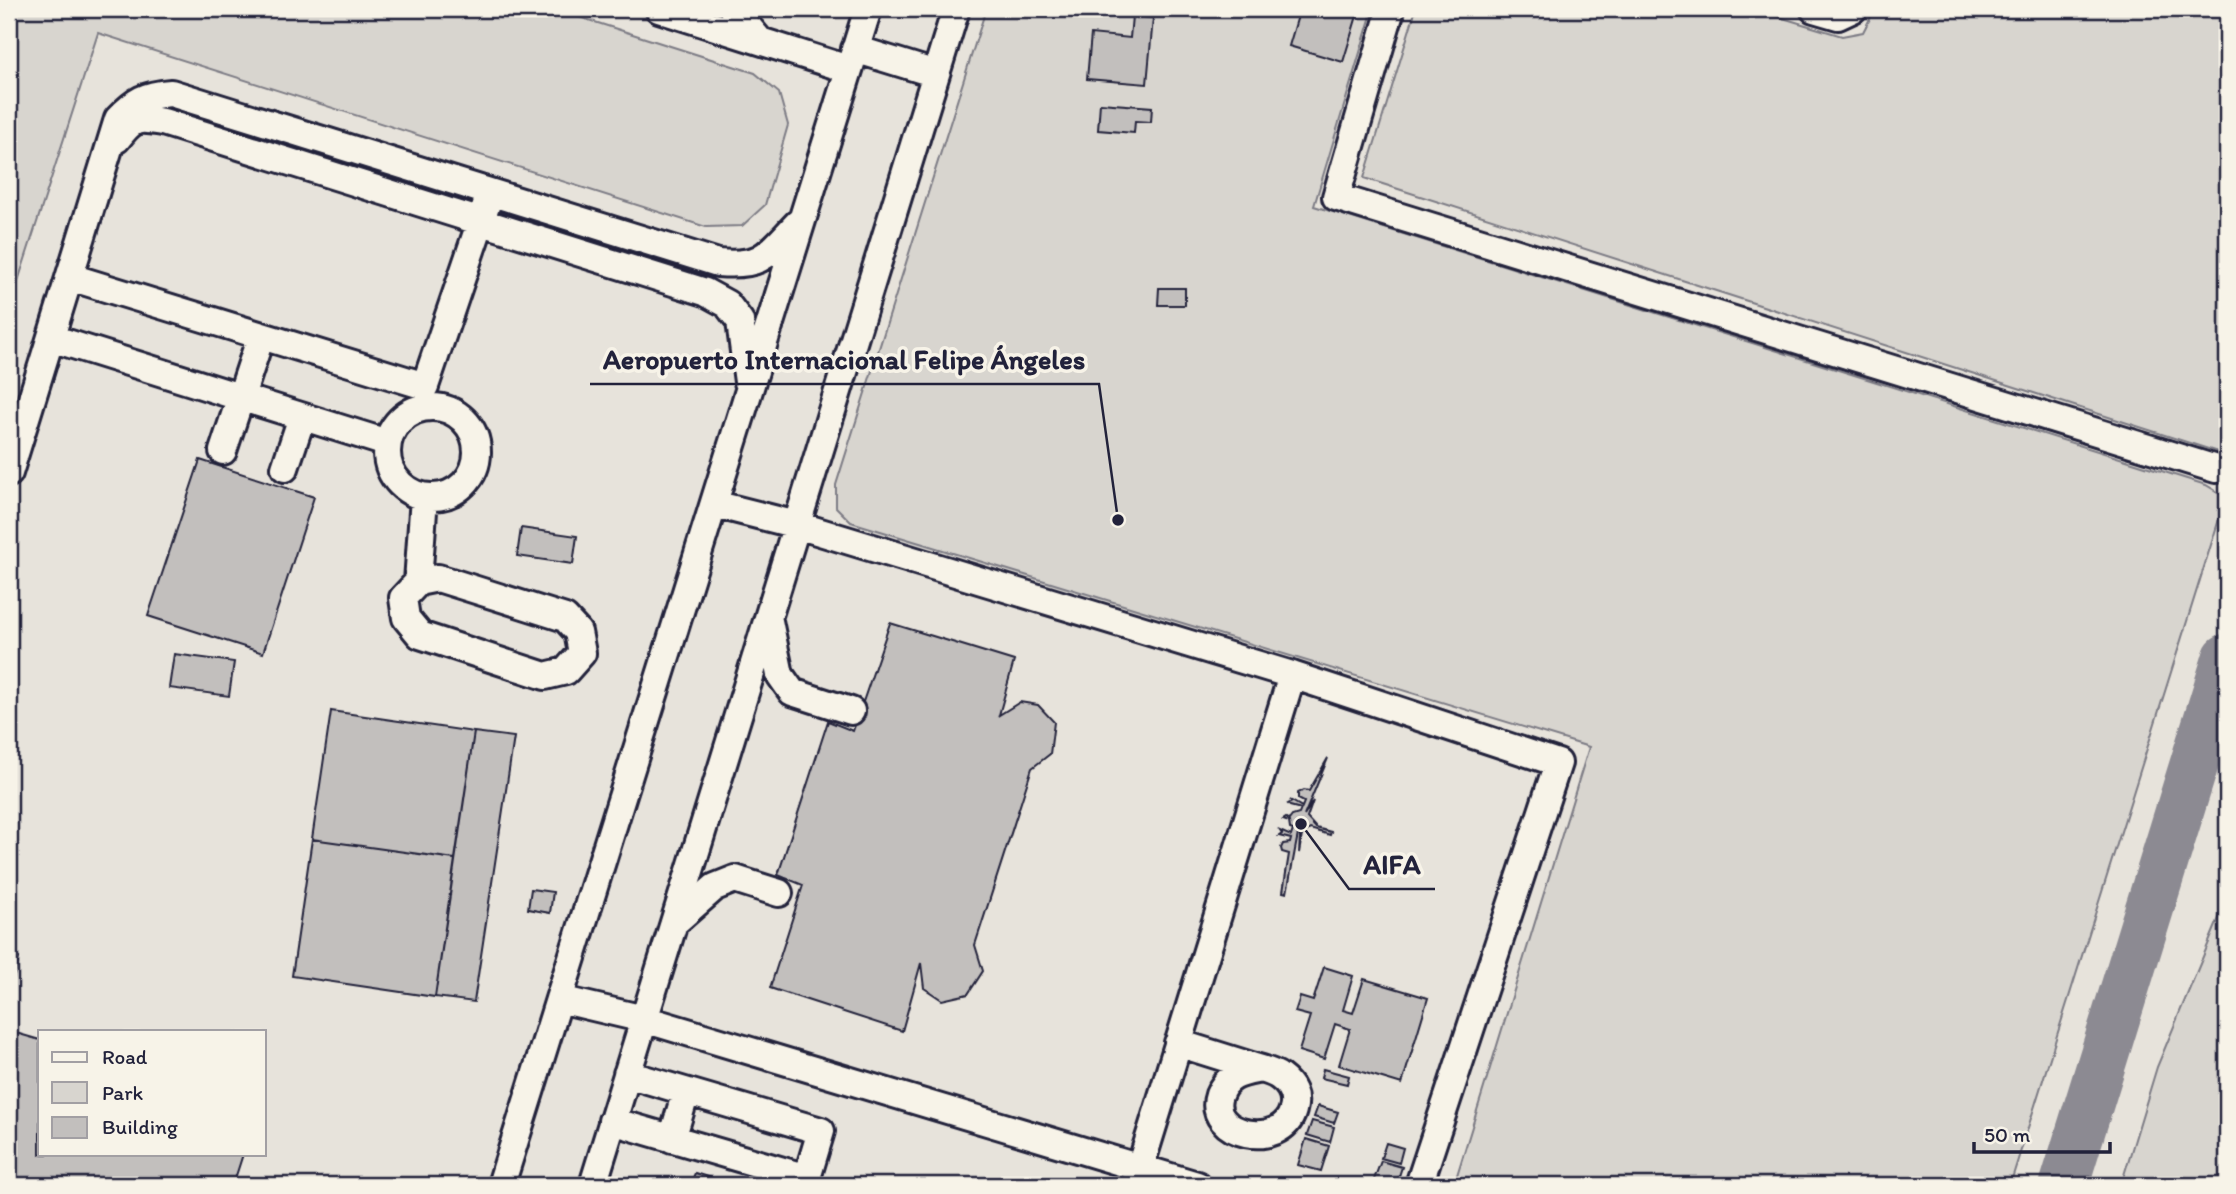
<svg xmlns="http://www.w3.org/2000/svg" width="2236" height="1194" font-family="Itim,sans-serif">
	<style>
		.built { fill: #e7e3db; fill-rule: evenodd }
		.green { fill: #d8d5cf; stroke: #7d7c85; stroke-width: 2 }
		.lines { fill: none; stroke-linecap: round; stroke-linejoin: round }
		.taxiway { stroke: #8c8a92; stroke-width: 49 }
		.building { fill: #c2bfbd; stroke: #22223b; stroke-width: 2 }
		.minor-casing { stroke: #22223b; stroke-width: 32 }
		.minor { stroke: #f7f3e8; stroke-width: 26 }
		.leader { fill: none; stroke: #22223b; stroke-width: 2.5 }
		.callout-dot { fill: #22223b; stroke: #f7f3e8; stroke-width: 2.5 }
		.callout-label { font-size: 28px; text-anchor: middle; font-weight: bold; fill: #22223b; stroke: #f7f3e8; stroke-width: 7; stroke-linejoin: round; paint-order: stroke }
	</style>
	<rect width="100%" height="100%" fill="#f7f3e8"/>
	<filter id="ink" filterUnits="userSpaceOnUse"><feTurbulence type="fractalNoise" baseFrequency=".0143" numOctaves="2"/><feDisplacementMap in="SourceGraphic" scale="14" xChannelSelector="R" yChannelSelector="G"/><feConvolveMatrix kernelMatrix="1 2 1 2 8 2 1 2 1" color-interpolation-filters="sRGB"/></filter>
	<g filter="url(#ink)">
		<path class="built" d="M9,9H2227V1185H9ZM40,1031H264V1154H40Z"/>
		<path class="green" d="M9,9H554L755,73L779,93L788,125L765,205L742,226L706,227L98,33L9,309Z
			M986,9H1373L1314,206L2206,485L2226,497L2010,1185H1454L1589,747L851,522L836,507V485Z
			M1416,9H1753L1842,36L1863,32L1875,9H2227V455L1364,178Z
			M2227,899V1185H2121L2157,1067Z"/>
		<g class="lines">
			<path class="taxiway" d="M2064,1185L2227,658"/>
		</g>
		<path class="building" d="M1300,9H1359L1343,62L1289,46Z
			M1132,16L1153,18L1147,84L1087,79L1091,34L1130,38Z
			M1100,103L1152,107L1151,122L1135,121L1134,133L1098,130Z
			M1159,288H1185V305H1158Z
			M200,460L314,497L263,653L148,616Z
			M521,528L577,536L573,564L517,556Z
			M890,623L1014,661L999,715L1020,702L1038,705L1054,722L1050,754L1032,768L975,945L983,971L968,994L942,1000L924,988L921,963L902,1031L770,988L803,885L778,875L828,721L853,731Z
			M174,654L234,662L229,696L169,688Z
			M331,711L474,732L455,859L312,839Z
			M474,732L514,737L474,1002L435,997Z
			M1328,758L1304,816L1313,801L1307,818L1316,828L1331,832L1330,835L1310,829L1302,835L1299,853L1300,835L1298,834L1287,893L1283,892L1289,854L1282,852L1281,848L1283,844L1290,843L1291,839L1279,836L1282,834L1280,831L1291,836L1293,830L1290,829L1289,822L1283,820L1286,818L1289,820L1292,816L1299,814L1301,809L1290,806L1288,804L1292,802L1290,800L1302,807L1304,802L1298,799V793L1304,790L1309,791Z
			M312,839L455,859L435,997L292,976Z
			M531,889L553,892L550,913L528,909Z
			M9,954L19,958L9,995Z
			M1324,967L1353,976L1343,1010L1353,1013L1364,979L1428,998L1402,1084L1339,1065L1350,1029L1335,1024L1324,1059L1299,1051L1310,1016L1295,1012L1300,997L1313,1001Z
			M9,1031L40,1040V1154H243L233,1185H9Z
			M1323,1069L1349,1076L1347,1084L1321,1078Z
			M1318,1106L1338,1112L1334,1123L1314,1117Z
			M1312,1121L1334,1127L1330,1142L1307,1135Z
			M1306,1139L1329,1146L1321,1171L1298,1165Z
			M1386,1143L1403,1148L1399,1163L1381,1158Z
			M1381,1161L1402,1167L1396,1185H1372Z
			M695,1173L732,1185H690Z"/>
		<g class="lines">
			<defs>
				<path id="minor" d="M659,9L848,69
					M733,9L760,41
					M1391,9L1336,197L2216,469
					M1814,9L1838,16L1853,9
					M855,49L936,74
					M117,139C134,117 137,118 163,122L705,292L727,304L740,321L748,382
					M70,277L425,386L486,206
					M51,338L387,443
					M387 452a45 45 0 1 1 90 0a45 45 0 1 1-90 0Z
					M223,451L261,336
					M285,468L302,417
					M9,473L118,119C136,100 145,95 171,93L718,263C764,267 768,254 798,223
					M714,504L797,525L1292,675L1558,763L1419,1185
					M438,578L565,618L578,632L582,653L566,671L545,676L420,635L406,618L403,598L418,582Z
					M418,582L424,497
					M769,621L780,675L792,692L851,711
					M674,923L715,887L735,879L779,893
					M559,999L644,1019L1197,1185
					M1178,1043C1201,1050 1223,1057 1245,1064C1256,1068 1271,1070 1280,1077C1291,1085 1297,1096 1293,1110C1282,1151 1205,1136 1219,1095C1227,1074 1242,1073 1261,1069
					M612,1121L807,1178L821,1131L627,1074
					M672,1139L686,1092
					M1135,1184L1292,675
					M501,1185L868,9
					M593,1185L956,9"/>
			</defs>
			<use href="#minor" class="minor-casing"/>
			<use href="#minor" class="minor"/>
		</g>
	</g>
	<path class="leader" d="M1118 520L1099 384H590M1301 824L1349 889H1435"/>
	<g class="callout-dot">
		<circle cx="1118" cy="520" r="7"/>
		<circle cx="1301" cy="824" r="7"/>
	</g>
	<g class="callout-label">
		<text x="844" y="369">Aeropuerto Internacional Felipe Ángeles</text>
		<text x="1392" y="874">AIFA</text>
	</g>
	<rect width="2236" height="1194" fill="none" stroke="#f7f3e8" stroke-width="35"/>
	<rect x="18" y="18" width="2201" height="1159" fill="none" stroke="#22223b" stroke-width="2.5" filter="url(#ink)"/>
	<rect x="38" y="1030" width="228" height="126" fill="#f7f3e8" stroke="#a29fa3" stroke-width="2"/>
	<rect x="52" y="1052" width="35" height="10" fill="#f7f3e8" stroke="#a29fa3" stroke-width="2"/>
	<text x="102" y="1064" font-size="21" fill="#22223b">Road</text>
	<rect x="52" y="1082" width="35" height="21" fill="#d8d5cf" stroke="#a29fa3" stroke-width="2"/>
	<text x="102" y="1100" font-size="21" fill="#22223b">Park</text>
	<rect x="52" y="1117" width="35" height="21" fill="#c2bfbd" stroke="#a29fa3" stroke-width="2"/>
	<text x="102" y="1134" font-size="21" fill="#22223b">Building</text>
	<path d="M1974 1142v10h136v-10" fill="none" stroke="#22223b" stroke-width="3.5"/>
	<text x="1984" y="1142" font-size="21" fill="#22223b" stroke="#f7f3e8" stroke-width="5" paint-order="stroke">50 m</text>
</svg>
